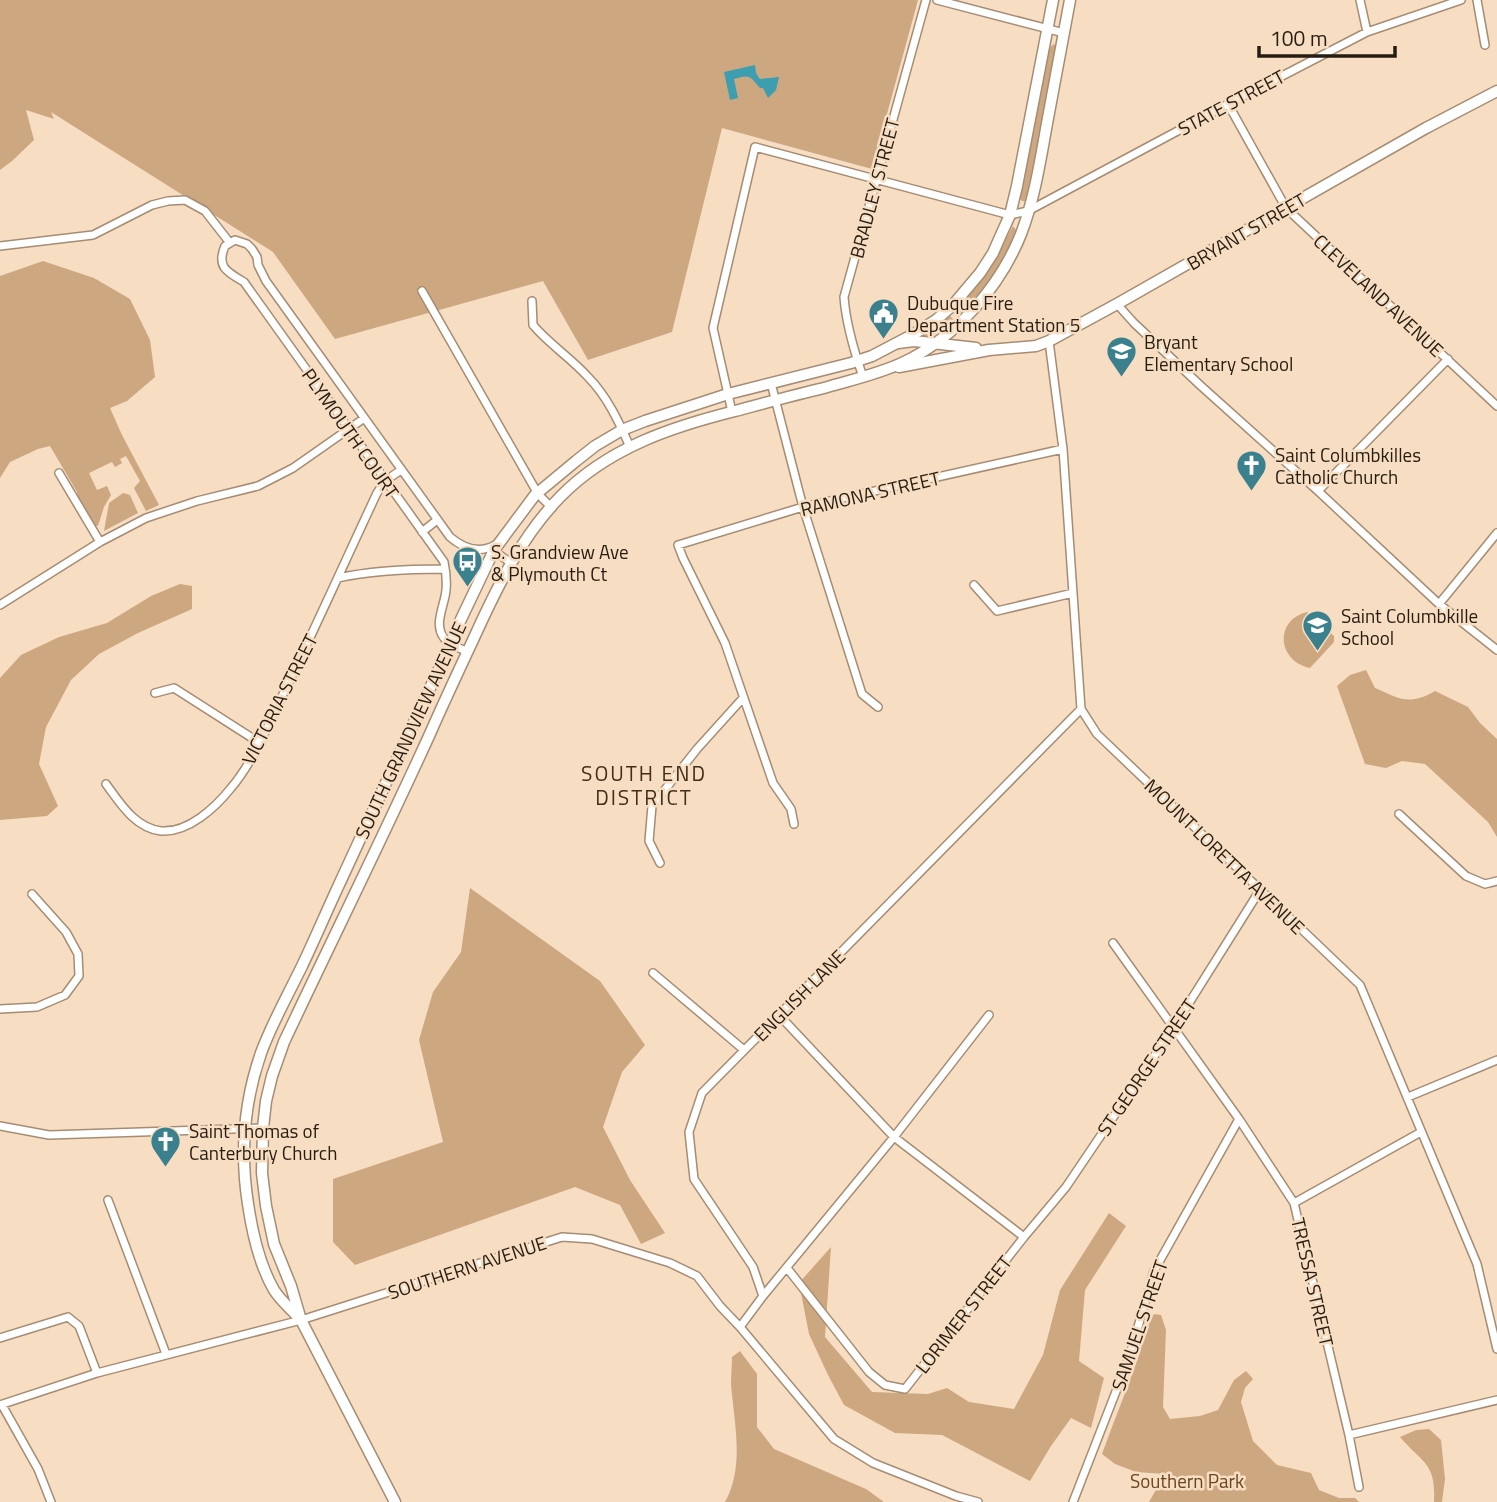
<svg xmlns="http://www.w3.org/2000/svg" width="1497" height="1502" font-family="'Titillium Web',sans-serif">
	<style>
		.green { fill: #cda780 }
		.water { fill: #3d9eb0 }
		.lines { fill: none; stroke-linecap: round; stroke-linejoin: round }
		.street-casing { stroke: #a58c73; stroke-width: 10 }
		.secondary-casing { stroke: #a58c73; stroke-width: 13 }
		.primary-casing { stroke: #a58c73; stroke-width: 13 }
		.street { stroke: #fff; stroke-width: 7 }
		.secondary { stroke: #fff; stroke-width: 10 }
		.primary { stroke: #fff; stroke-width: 10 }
		.labels { text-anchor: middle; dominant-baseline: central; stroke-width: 5; stroke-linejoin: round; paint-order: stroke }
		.street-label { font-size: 19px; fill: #251c12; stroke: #f7ddc2 }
		.poi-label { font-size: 19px; fill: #251c12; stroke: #f7ddc2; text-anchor: start }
		.park-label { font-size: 19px; fill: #69461e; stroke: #f7ddc2 }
		.neighbourhood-label { font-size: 21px; letter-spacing: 2px; fill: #422e17; stroke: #f7ddc2 }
	</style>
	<rect width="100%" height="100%" fill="#f7ddc2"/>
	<path class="green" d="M0,0H918L872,169L722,128L672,332L588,360L543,281L335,339L273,252L51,112L54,119L26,110L34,140L12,161L0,170Z
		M1054,44L1055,45L1056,49L1028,192L1025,201H1022L1020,199L1049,48Z
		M1013,226L1016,230C1005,263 982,293 957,316L952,312L979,283L993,262Z
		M43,261L94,278L130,299L150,340L155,377L127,401L110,408L122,435L159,505L146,511L134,488L140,481L126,456L120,459L122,463L115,467L112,462L89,473L97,490L107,486L111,495L104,507L98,526L92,525L78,500L77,492L50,446L38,449L10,462L0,478V276Z
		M949,315L954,320C942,329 935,338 920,338Z
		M123,493L130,495L138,513L104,531L109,503Z
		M180,584L192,586V609L138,633L99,654L71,680L46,727L39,764L58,806L47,816L0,820V678L21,655L59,637L107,623L151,596Z
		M1307,612L1334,636V642L1310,668C1277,661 1274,620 1307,612Z
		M1366,670L1375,688C1400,699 1409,706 1435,691L1468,707L1480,723L1497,739V837L1488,822L1425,764L1402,761L1386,768L1365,764L1337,686L1350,675Z
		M470,888L600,981L645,1045L622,1072L603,1127L630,1180L665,1233L641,1244L620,1205L575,1187L355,1265L333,1242V1179L443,1142L419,1040L433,992L461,952Z
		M1109,1213L1126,1226L1085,1290L1079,1361L1104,1378L1091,1428L1071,1418L1051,1446L1030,1481L942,1435L895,1433L844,1405L828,1375L809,1334L799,1283L831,1247L825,1337L872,1392L928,1394L947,1388L969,1402L1014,1409L1043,1355L1060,1290Z
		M1154,1314L1161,1315L1166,1330L1163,1407L1170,1419L1200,1416L1218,1410L1234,1380L1246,1371L1253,1379L1245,1388L1241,1402L1253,1441L1277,1465L1311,1473L1319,1490L1339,1498H1355L1359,1502H1149L1165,1474L1136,1472L1115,1464L1102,1454C1113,1423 1126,1392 1137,1361C1143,1345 1145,1329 1154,1314Z
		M740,1351L757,1374V1427L774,1449L866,1489L884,1502H725C745,1466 734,1423 731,1384C731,1375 732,1366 732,1357Z
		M1429,1429L1441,1440L1445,1479L1442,1502H1434C1436,1462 1423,1464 1400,1437L1416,1430Z"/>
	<path class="water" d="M755,65L756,73L760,79L779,77L776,90L768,98L763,88H760C750,76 750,74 734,79L738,98L730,100L724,72Z"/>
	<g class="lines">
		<defs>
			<path id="street" d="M937,0L1064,33
				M1360,0L1367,32
				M1477,0L1485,45
				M1228,104L1286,208L1497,406
				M0,246L93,235L152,205L168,201L185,200L205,211L230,243
				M422,291L538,494L552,508
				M532,301L533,325C549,344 571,358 588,377C607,396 619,422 630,447
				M1117,304L1134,323L1201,386L1318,491L1439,604L1497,650
				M1049,341L1063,449L1081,709L1097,734L1360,985L1477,1264L1497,1349
				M863,377C854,351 846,324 844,297L926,0
				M771,383L803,507L862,694L878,707
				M732,412L713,328L755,147L1010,215L1028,211L1228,104L1367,32L1461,0
				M59,473L100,542
				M1318,491L1448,359
				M422,532L437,520
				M490,548L511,563
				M338,578C373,570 410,569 445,569
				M974,585L997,611L1073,593
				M1439,604L1497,533
				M0,605L100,542L146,518L197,501L258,486L293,468L363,419
				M468,652C460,648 449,645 444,638C433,624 445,605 446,590C447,580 446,572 444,562L244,282C227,272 216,267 225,246L235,240L247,244L252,249L257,257L258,265L266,281L450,537C463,548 479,554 495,545
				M155,693L174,688L260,743
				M106,784C120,803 135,828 161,831C188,833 215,808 231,788C255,760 271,718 287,686C318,622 347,557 377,493L385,481L401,470
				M1399,814L1466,876L1485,884L1497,881
				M794,824L791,809L773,783L725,643L683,558L678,545L803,507L1063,449
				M660,863L649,841L652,806L697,749L743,698
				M1113,943L1239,1119L1294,1203L1349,1435L1359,1487
				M653,973L744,1050
				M0,1009L37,1007L65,995L79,976L78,954L66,932L32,894
				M779,1015L894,1137L1024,1237
				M1408,1097L1497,1060
				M0,1126L49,1135L263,1128
				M108,1200L166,1354
				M1294,1203L1421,1132
				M787,1268L869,1372L885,1385L905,1389L1024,1237L1066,1187L1174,1027L1260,890
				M763,1296L894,1137L989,1015
				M740,1327L763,1296L753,1267L694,1179L689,1132L702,1093L1081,709
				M0,1338L68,1317L79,1326L97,1373
				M0,1405L97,1373L301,1320L562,1237L592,1239L670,1263L697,1276L720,1306L740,1327L834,1439L873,1463L956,1496L978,1502
				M2,1405L38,1469L51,1502
				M1349,1435L1497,1400
				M1073,1502L1129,1358L1154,1271L1239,1119"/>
			<path id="secondary" d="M898,343L914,341L976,348
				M899,367L989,350L1036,346L1049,341L1117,304L1426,128L1497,91"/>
			<path id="primary" d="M299,1318C291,1309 280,1300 274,1290C260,1266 252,1231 248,1204C240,1153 244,1102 261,1053C272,1023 288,995 302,966C314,941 325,915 337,889C375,807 412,725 451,644L454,634L494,550L535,495L576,461L595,446L622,430L645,421L728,394L851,363L872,356L914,334L936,320L953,305L980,273L993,253L1000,237L1010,215L1017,186L1053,0
				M395,1502L301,1320L291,1286L274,1244L266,1206L262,1173L263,1128L266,1101L272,1076L284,1042C332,940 382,839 429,736C443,704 458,672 473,640C496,589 521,537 560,497C608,448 671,427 735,411C765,403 794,395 824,388C851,380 879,374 904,362C956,337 1000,287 1021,234C1035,198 1041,156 1048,118C1055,79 1063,39 1070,0"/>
		</defs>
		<use href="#street" class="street-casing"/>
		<use href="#secondary" class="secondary-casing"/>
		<use href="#primary" class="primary-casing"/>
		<use href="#street" class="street"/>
		<use href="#secondary" class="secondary"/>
		<use href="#primary" class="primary"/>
	</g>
	<defs>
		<symbol id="civic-pin" viewBox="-11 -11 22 30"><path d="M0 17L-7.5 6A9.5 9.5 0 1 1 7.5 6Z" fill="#3b808d" stroke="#f7ddc2"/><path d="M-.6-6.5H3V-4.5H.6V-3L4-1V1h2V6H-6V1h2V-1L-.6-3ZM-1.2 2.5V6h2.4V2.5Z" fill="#fff"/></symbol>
		<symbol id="school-pin" viewBox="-11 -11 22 30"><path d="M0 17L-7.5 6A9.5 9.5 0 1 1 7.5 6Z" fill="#3b808d" stroke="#f7ddc2"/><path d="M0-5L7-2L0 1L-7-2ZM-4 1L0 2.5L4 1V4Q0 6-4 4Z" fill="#fff"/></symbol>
		<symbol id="church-pin" viewBox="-11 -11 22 30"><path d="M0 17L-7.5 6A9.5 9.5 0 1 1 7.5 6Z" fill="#3b808d" stroke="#f7ddc2"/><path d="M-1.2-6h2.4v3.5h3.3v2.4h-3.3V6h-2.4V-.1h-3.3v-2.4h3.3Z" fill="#fff"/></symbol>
		<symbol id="bus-pin" viewBox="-11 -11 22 30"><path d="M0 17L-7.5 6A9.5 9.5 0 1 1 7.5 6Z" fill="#3b808d" stroke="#f7ddc2"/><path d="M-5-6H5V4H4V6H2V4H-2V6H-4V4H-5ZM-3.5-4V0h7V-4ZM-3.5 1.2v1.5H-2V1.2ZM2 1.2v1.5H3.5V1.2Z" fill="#fff"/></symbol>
	</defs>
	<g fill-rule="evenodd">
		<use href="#civic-pin" x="866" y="296" width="35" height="47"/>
		<use href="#school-pin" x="1104" y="334" width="35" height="47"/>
		<use href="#church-pin" x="1234" y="448" width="35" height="47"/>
		<use href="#bus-pin" x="450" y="544" width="35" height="47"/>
		<use href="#school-pin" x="1300" y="608" width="35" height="47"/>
		<use href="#church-pin" x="148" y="1124" width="35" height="47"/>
	</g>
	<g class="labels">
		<g class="street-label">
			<text transform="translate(1231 102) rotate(-28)">STATE STREET</text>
			<text transform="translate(874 188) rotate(-75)">BRADLEY STREET</text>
			<text transform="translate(1246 231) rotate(-30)">BRYANT STREET</text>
			<text transform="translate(1379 295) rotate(43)">CLEVELAND AVENUE</text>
			<text transform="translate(351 433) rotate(55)">PLYMOUTH COURT</text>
			<text transform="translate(870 493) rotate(-13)">RAMONA STREET</text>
			<text transform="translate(279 699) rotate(-63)">VICTORIA STREET</text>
			<text transform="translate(410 730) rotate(-65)">SOUTH GRANDVIEW AVENUE</text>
			<text transform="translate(1225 856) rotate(44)">MOUNT LORETTA AVENUE</text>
			<text transform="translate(799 995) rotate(-45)">ENGLISH LANE</text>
			<text transform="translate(1146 1067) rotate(-56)">ST GEORGE STREET</text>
			<text transform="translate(467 1267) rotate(-18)">SOUTHERN AVENUE</text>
			<text transform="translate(1313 1282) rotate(77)">TRESSA STREET</text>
			<text transform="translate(963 1314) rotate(-52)">LORIMER STREET</text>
			<text transform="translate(1139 1325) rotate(-71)">SAMUEL STREET</text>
		</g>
		<g class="poi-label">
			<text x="907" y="302">Dubuque Fire<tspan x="907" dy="22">Department Station 5</tspan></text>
			<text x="1144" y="341">Bryant<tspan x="1144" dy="22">Elementary School</tspan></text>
			<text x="1275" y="454">Saint Columbkilles<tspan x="1275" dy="22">Catholic Church</tspan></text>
			<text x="491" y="551">S. Grandview Ave<tspan x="491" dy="22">&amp; Plymouth Ct</tspan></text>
			<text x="1341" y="615">Saint Columbkille<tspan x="1341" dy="22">School</tspan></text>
			<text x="189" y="1130">Saint Thomas of<tspan x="189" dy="22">Canterbury Church</tspan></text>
		</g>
		<g class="park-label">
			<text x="1187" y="1480">Southern Park</text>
		</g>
		<g class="neighbourhood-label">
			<text x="644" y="773">SOUTH END<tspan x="644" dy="24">DISTRICT</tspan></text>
		</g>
	</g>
	<path d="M1259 46v10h136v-10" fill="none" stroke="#251c12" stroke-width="3.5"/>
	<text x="1270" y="46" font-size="21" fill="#251c12" stroke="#f7ddc2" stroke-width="5" paint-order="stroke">100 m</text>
</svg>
